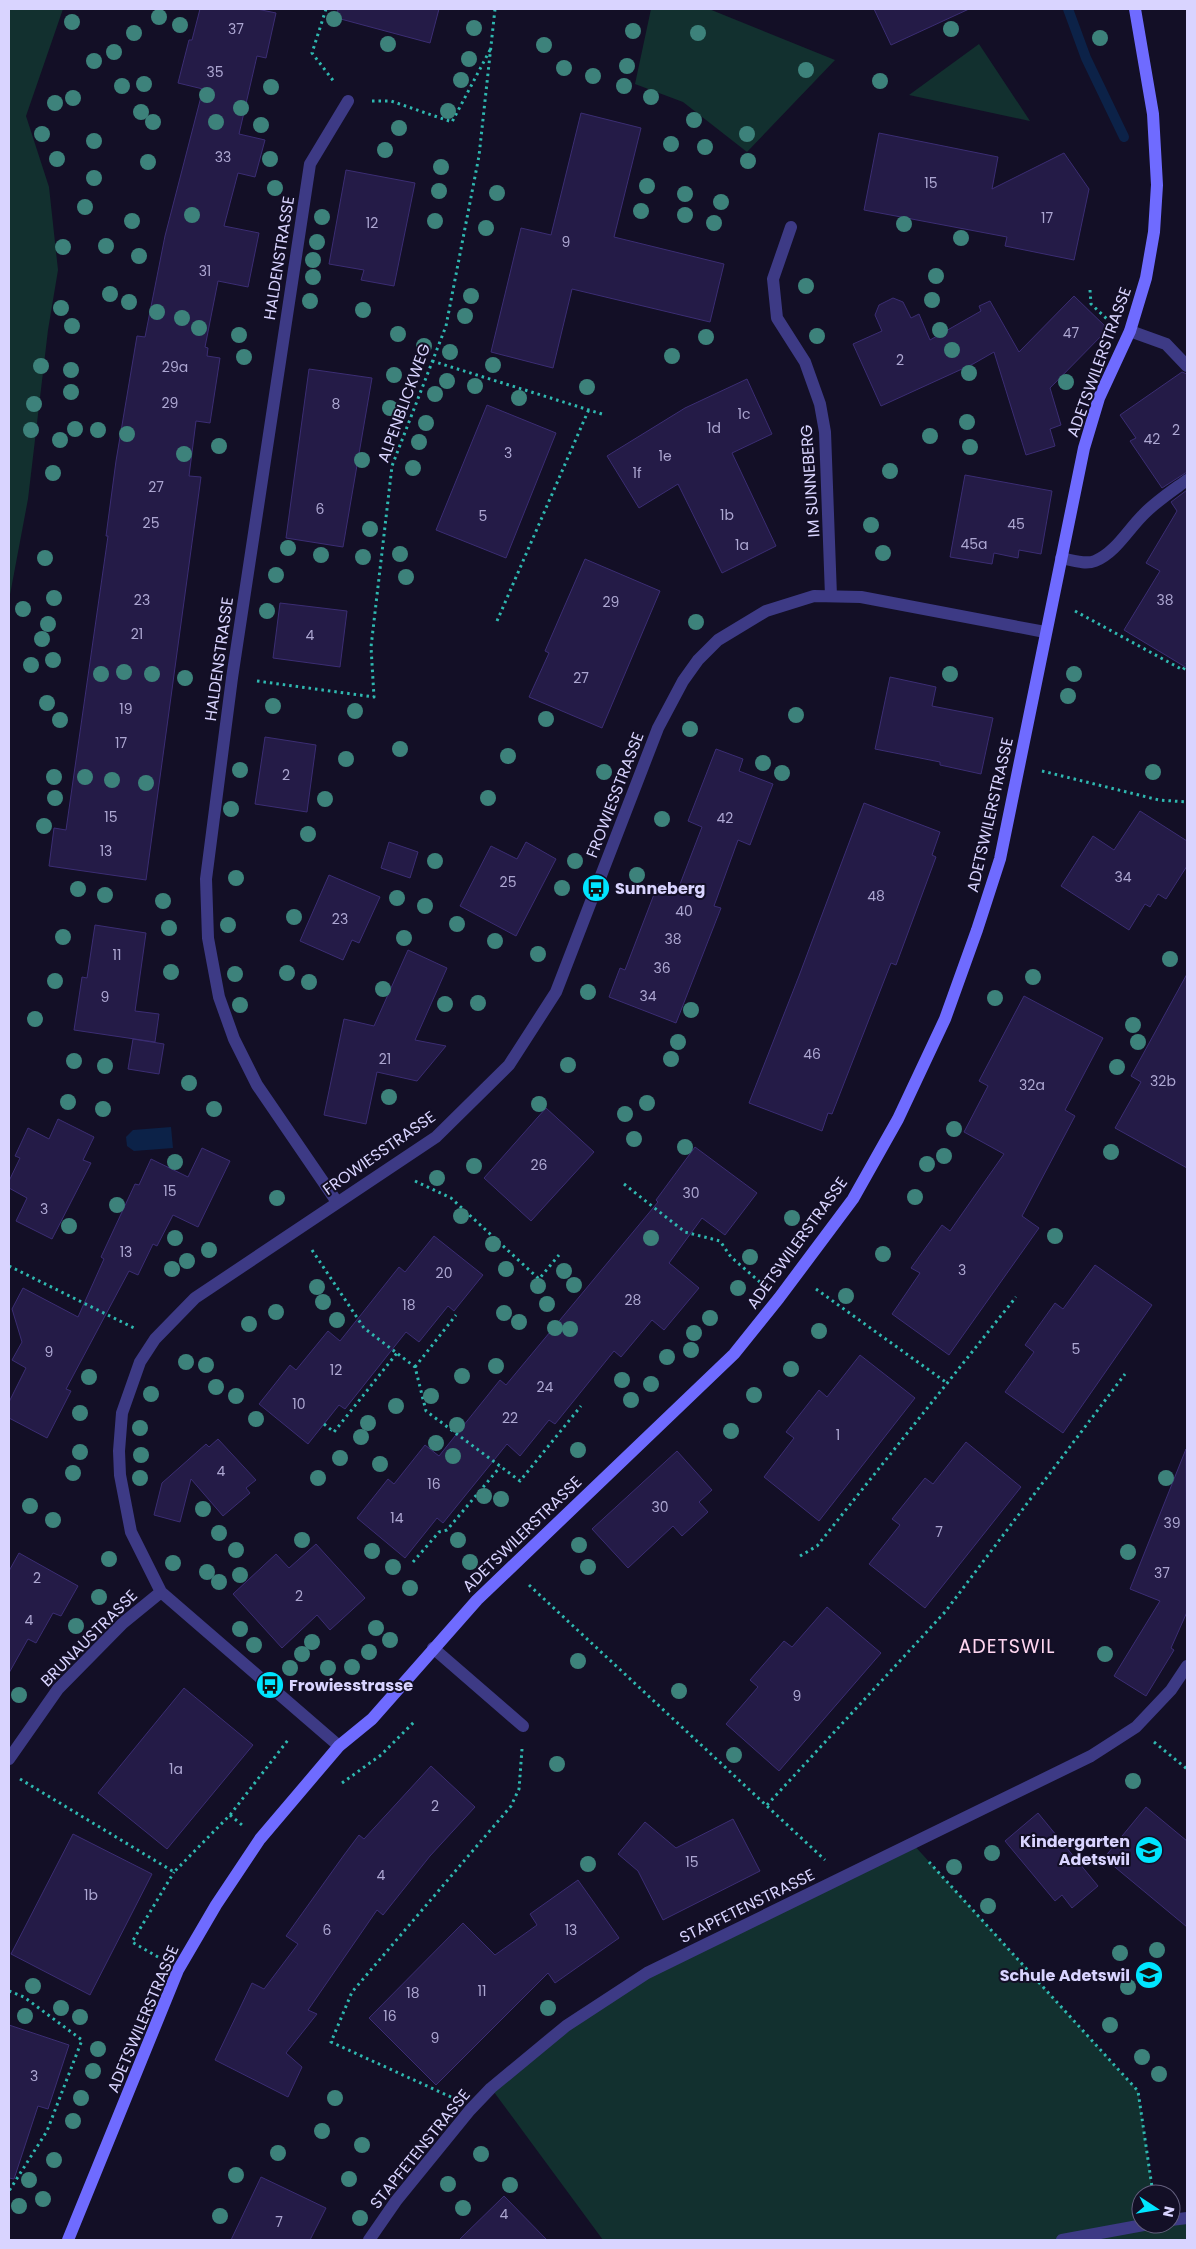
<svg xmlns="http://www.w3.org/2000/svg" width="1196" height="2249" font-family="Poppins,sans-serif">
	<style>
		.green { fill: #12302f }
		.water { fill: #0c2248 }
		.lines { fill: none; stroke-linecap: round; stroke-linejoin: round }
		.stream { stroke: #0c2248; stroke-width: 10 }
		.building { fill: #241b47; stroke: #3b2d73 }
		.path { stroke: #2fb8b0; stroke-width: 3; stroke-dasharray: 2.5 4; stroke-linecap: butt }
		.street { stroke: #3d3a85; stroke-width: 12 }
		.secondary { stroke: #6f6bff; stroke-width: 12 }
		.tree { fill: #3d827b }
		.labels { text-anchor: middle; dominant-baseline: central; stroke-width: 4; stroke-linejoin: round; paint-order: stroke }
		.number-label { font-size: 14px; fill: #aca6d1 }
		.street-label { font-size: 16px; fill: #d9d4ff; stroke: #130f26 }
		.poi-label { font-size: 16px; font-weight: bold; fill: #d9d4ff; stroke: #130f26; text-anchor: start }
		.quarter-label { font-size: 19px; letter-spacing: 1px; fill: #ffd6f0; stroke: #130f26 }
	</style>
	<rect width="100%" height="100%" fill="#130f26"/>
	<path class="green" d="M9,9H63L26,116L49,187L58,270L48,330L28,499L9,600Z
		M651,9H709L835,60L747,152L683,102L635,84Z
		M979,44L1030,121L909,95Z
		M912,1843L1138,2091L1153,2194H1141V2224H1171L1187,2218V2240H603L491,2088L647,1973Z"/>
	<path class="water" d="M171,1127L173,1148L134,1151L127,1146L126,1137L133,1130Z"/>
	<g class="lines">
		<path class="stream" d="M1068,9L1086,58L1124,137"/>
	</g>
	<path class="building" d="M200,9H257L276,13L266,58L257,56L239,134L265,140L255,177L238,173L224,226L259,233L248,287L218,281L205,347L208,348L207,356L220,358L210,423L196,421L189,476L201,477L146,880L49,866L54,828L66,830L108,536H106L116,461L137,336L145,337L165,236L203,89L178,83L189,40H192Z
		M338,9H439L430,43L337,18Z
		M874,9H969L891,45Z
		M581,113L641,128L614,237L724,264L710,322L572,289L553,368L491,352L521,228L551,235Z
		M879,133L998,157L992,189L1064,153L1089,189L1074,260L1005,246L1007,237L864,210Z
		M346,170L415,183L394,286L361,280L364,270L329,264Z
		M1074,296L1108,329L1050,388L1061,425L1050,429L1055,446L1026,455L994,352L973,364L881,406L853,344L882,331L875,315L879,305L893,298L903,302L911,318L919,314L930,340L981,311L979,306L990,301L1019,352Z
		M309,369L372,378L343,547L286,538Z
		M1182,372L1187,374V472L1162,488L1130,441L1136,438L1120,415Z
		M747,379L772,434L732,453L776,546L722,573L678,484L639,508L607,456L685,408Z
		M487,405L556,433L506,558L436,530Z
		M965,475L1052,491L1041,554L1019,550L1018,558L994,553L992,564L950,557Z
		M1187,490V668L1124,630L1160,571L1146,563L1177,511L1171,502Z
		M585,559L660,591L602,728L529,697L549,653L545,651Z
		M280,603L347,611L340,667L273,658Z
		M890,677L936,687L932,706L993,718L981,774L940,765V762L875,749Z
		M265,737L316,745L307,812L255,804Z
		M716,749L743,759L739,771L773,784L750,845L738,840L714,906L721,908L676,1023L609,997L620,968L625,970L658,884L677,892L702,827L688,821Z
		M864,803L940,832L932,855L936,857L896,965L891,963L832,1114L828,1113L822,1131L749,1103L799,976Z
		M1140,811L1187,841V866L1166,899L1158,894L1150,907L1145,904L1129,930L1061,886L1093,836L1114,850Z
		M389,842L418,852L410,878L381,868Z
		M526,842L556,859L516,936L460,906L491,846L517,859Z
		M329,875L380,897L359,943L352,940L343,960L300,941Z
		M95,925L146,933L135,1011L159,1014L155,1042L74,1030L82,977L87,978Z
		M408,950L447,968L415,1040L446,1046L417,1081L377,1072L366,1124L324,1115L344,1019L374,1026Z
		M1187,974V1168L1115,1128L1141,1082L1131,1076Z
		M1024,996L1103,1038L1065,1110L1075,1116L1022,1216L1039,1228L949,1355L892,1314L920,1273L911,1268L942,1225L950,1231L1004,1154L964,1132L988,1086L979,1081Z
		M133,1039L164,1044L159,1074L128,1069Z
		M546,1108L594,1152L531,1221L484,1178Z
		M58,1119L94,1137L83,1160L91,1163L52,1239L16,1221L27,1198L9,1188V1181L20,1158L15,1156L28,1128L49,1139Z
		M695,1147L757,1193L725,1235L702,1218L669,1263L699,1288L664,1330L652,1320L621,1357L614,1351L555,1424L549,1420L520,1456L507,1444L443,1523L437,1518L405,1558L357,1518L388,1479L394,1484L425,1445L439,1456L500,1380L506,1385L658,1202L656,1200Z
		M202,1148L230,1161L198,1227L173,1215L157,1246L153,1244L138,1275L129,1271L66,1389L71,1391L47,1438L9,1418V1402L26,1368L12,1360L22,1342L12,1309L23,1288L78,1317L104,1259L101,1257L135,1184L139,1185L151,1159L188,1177Z
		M434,1236L483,1275L454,1311L448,1306L419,1342L406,1332L345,1409L339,1405L308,1444L259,1404L290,1365L296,1370L328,1331L340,1341L399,1267L405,1272Z
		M1095,1265L1152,1305L1063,1433L1005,1392L1034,1352L1025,1345L1055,1303L1063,1309Z
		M860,1355L915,1398L819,1521L764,1477L794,1438L786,1432L819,1390L827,1397Z
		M218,1439L256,1480L246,1488L250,1493L223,1516L191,1479L180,1522L154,1515L162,1483L206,1444L209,1447Z
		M966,1442L1021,1487L925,1608L869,1564L900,1525L892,1519L925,1478L933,1484Z
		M1186,1449L1187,1612L1171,1648L1174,1650L1146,1696L1114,1676L1160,1601L1130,1589Z
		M677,1451L712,1490L699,1502L708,1512L682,1536L673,1526L628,1568L592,1529Z
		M316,1544L365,1598L330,1630L317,1615L282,1648L233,1594L276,1554L289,1568Z
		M19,1553L78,1586L61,1616L53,1613L36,1643L28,1639L9,1673V1571Z
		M827,1607L881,1653L779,1771L726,1724L758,1687L750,1680L784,1641L792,1647Z
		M184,1688L253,1745L167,1849L98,1793Z
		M431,1766L475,1807L430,1856L383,1915L377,1910L308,2010L317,2014L286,2053L302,2067L288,2097L215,2060L252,1983L264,1989L298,1944L286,1936L344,1855L359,1835L364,1839Z
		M1146,1807L1187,1841V1927L1104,1858Z
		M1038,1813L1098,1886L1072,1908L1062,1895L1055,1901L1005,1841Z
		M733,1819L760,1871L663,1920L638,1871L618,1854L645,1822L676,1848Z
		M73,1834L152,1874L90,1995L11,1954Z
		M578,1880L619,1938L555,1983L548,1973L436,2085L369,2018L463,1923L495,1955L537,1925L530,1914Z
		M9,2025L69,2045L48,2109L38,2106L14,2179L9,2178Z
		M261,2177L326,2208L310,2240H231Z
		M504,2196L547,2240H459Z"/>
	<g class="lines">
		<path class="path" d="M326,9L312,53L335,83
			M372,101H391L452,122L490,50
			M1090,290L1091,304L1108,320
			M432,361L605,415
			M1075,611L1183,670L1187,664
			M497,621L589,409
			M257,681L374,697L371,647L392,466L446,326L479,156L495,9
			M1042,771L1159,800L1187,802
			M415,1181L451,1198L539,1279L559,1255
			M624,1184L685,1232L720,1241L731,1257L761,1283
			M312,1250L364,1328L415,1367L426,1411L520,1481L581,1406
			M9,1266L134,1328
			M816,1289L947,1383
			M415,1367L456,1315
			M324,1424L334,1432L397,1353
			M800,1556L817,1546L1016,1297
			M413,1562L439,1532L447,1530L500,1467
			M529,1585L825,1860
			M1154,1742L1187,1769
			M20,1779L174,1872L230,1815L288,1740
			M342,1783L381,1755L414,1722
			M767,1805L945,1612L1125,1374
			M230,1815L242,1825
			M929,1862L1138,2091L1153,2194
			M158,1957L132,1942L174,1872
			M9,1991L24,1997L82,2040L47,2131L9,2191
			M451,2097L331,2042L352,1992L511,1806L519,1789L522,1749"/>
		<path class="street" d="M791,227L773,279L777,318L805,362L820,404L825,432L831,596
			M1130,331L1166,344L1187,366
			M1061,558C1072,560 1085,565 1095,561C1115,553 1128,530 1142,516C1155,502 1172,491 1187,480
			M337,1202L257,1085L234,1039L219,997L208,938L206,879L232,678L310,164L348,101
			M433,1648L523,1726
			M339,1746L161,1592L131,1532L120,1475L119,1451L122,1413L140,1362L155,1339L195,1298L436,1137L509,1065L556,992L658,728L683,681L698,660L718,640L766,611L814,596L861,597L1045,632
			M9,1759L58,1689L123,1623L161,1592
			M1171,2220L1187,2218
			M369,2240L396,2201L470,2110L491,2088L566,2026L647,1973L1091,1756L1136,1727L1171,1690L1187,1666
			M1062,2240L1149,2224"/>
		<path class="secondary" d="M68,2240L178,1970L216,1905L260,1839L339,1746L372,1719L477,1600L734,1354L779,1298L853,1199L898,1119L945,1019L977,930L1000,859L1084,448L1099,398L1130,331L1146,278L1154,232L1157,185L1153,114L1135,9"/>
	</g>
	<g class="tree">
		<circle cx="159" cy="17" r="8"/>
		<circle cx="334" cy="19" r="8"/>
		<circle cx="72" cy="22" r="8"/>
		<circle cx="180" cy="25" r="8"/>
		<circle cx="474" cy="28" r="8"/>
		<circle cx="951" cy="29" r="8"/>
		<circle cx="633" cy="31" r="8"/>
		<circle cx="134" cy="33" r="8"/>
		<circle cx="698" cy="33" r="8"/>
		<circle cx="1100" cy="38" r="8"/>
		<circle cx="388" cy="44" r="8"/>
		<circle cx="544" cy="45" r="8"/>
		<circle cx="114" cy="52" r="8"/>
		<circle cx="469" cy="59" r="8"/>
		<circle cx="94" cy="61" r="8"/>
		<circle cx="627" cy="66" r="8"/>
		<circle cx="564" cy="68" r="8"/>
		<circle cx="806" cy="70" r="8"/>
		<circle cx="593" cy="76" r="8"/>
		<circle cx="461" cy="80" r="8"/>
		<circle cx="880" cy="81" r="8"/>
		<circle cx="144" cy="84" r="8"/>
		<circle cx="122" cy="86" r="8"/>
		<circle cx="624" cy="86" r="8"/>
		<circle cx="271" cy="87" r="8"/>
		<circle cx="207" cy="95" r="8"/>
		<circle cx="651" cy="97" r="8"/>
		<circle cx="73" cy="98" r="8"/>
		<circle cx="55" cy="103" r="8"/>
		<circle cx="241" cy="108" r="8"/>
		<circle cx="448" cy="111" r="8"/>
		<circle cx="141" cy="112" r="8"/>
		<circle cx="694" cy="120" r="8"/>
		<circle cx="153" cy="122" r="8"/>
		<circle cx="216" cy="122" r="8"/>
		<circle cx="261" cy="125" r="8"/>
		<circle cx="399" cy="128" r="8"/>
		<circle cx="42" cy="134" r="8"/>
		<circle cx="747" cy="134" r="8"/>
		<circle cx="94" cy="141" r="8"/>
		<circle cx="671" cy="144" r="8"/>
		<circle cx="705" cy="147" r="8"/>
		<circle cx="385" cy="150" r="8"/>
		<circle cx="57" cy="159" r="8"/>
		<circle cx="270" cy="159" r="8"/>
		<circle cx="748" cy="161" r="8"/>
		<circle cx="148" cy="162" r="8"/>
		<circle cx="441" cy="167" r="8"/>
		<circle cx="94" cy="178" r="8"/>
		<circle cx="647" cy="186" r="8"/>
		<circle cx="275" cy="188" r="8"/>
		<circle cx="439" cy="191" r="8"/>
		<circle cx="497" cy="193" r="8"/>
		<circle cx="685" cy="194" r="8"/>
		<circle cx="721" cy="202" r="8"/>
		<circle cx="85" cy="207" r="8"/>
		<circle cx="641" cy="211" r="8"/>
		<circle cx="192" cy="215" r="8"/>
		<circle cx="685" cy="215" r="8"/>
		<circle cx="322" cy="217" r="8"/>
		<circle cx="132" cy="221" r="8"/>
		<circle cx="435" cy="221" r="8"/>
		<circle cx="714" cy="223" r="8"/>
		<circle cx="904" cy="224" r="8"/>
		<circle cx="486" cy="228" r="8"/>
		<circle cx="961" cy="238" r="8"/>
		<circle cx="317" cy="242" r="8"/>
		<circle cx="106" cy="246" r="8"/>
		<circle cx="63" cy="247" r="8"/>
		<circle cx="139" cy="256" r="8"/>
		<circle cx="313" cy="260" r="8"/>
		<circle cx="936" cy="276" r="8"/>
		<circle cx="313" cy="277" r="8"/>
		<circle cx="806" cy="286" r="8"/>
		<circle cx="110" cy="294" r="8"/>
		<circle cx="471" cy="296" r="8"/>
		<circle cx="932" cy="300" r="8"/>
		<circle cx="310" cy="301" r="8"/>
		<circle cx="129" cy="302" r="8"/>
		<circle cx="61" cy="308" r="8"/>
		<circle cx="363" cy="310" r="8"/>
		<circle cx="157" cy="312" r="8"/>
		<circle cx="465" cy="316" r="8"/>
		<circle cx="182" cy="318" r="8"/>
		<circle cx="72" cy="326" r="8"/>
		<circle cx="199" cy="328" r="8"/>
		<circle cx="940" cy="330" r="8"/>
		<circle cx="398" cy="334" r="8"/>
		<circle cx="239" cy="335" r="8"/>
		<circle cx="817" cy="336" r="8"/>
		<circle cx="706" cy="337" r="8"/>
		<circle cx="424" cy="346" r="8"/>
		<circle cx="952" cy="350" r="8"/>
		<circle cx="450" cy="352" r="8"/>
		<circle cx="672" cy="356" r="8"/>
		<circle cx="244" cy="357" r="8"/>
		<circle cx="493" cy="365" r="8"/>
		<circle cx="41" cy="366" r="8"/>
		<circle cx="71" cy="370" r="8"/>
		<circle cx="969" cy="373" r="8"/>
		<circle cx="394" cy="375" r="8"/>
		<circle cx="447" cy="381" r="8"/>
		<circle cx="1066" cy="382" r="8"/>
		<circle cx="475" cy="386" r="8"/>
		<circle cx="587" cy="387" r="8"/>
		<circle cx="71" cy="392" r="8"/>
		<circle cx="435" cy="394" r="8"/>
		<circle cx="519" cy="398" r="8"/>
		<circle cx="34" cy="404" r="8"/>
		<circle cx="390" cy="408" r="8"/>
		<circle cx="967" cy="422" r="8"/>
		<circle cx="426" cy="423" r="8"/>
		<circle cx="75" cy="429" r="8"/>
		<circle cx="31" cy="430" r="8"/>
		<circle cx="98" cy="430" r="8"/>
		<circle cx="127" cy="434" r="8"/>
		<circle cx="930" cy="436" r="8"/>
		<circle cx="60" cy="440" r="8"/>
		<circle cx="419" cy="442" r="8"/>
		<circle cx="219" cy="446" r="8"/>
		<circle cx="970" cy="447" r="8"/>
		<circle cx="184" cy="454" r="8"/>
		<circle cx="362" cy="460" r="8"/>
		<circle cx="413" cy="468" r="8"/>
		<circle cx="890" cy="471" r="8"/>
		<circle cx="53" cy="473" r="8"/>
		<circle cx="871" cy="525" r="8"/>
		<circle cx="370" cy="529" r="8"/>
		<circle cx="288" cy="548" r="8"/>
		<circle cx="883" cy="553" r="8"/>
		<circle cx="400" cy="554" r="8"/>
		<circle cx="321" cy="555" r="8"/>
		<circle cx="363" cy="557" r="8"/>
		<circle cx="45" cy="558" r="8"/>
		<circle cx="276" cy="575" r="8"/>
		<circle cx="406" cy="577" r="8"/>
		<circle cx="54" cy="598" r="8"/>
		<circle cx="23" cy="609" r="8"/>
		<circle cx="267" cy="611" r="8"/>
		<circle cx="696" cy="622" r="8"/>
		<circle cx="48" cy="624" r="8"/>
		<circle cx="42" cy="639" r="8"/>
		<circle cx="53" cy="660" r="8"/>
		<circle cx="31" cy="665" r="8"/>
		<circle cx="124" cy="672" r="8"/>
		<circle cx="101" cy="674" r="8"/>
		<circle cx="152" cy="674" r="8"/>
		<circle cx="950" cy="674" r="8"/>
		<circle cx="1074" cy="674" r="8"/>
		<circle cx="185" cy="678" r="8"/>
		<circle cx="1068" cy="696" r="8"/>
		<circle cx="47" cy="703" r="8"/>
		<circle cx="273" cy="706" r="8"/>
		<circle cx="355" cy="711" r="8"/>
		<circle cx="796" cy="715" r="8"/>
		<circle cx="546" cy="719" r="8"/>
		<circle cx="60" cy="720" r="8"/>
		<circle cx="690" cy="729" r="8"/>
		<circle cx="400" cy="749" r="8"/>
		<circle cx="508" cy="756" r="8"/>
		<circle cx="346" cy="759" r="8"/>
		<circle cx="763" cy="763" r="8"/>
		<circle cx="240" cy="770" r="8"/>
		<circle cx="604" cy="772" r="8"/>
		<circle cx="1153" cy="772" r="8"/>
		<circle cx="782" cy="773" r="8"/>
		<circle cx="54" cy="777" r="8"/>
		<circle cx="85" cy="777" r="8"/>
		<circle cx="112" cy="780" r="8"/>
		<circle cx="146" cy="783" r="8"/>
		<circle cx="55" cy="798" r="8"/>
		<circle cx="488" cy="798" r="8"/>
		<circle cx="325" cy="799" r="8"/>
		<circle cx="231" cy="809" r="8"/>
		<circle cx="662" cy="819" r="8"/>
		<circle cx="44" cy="826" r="8"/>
		<circle cx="308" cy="834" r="8"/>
		<circle cx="435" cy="861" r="8"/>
		<circle cx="575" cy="861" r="8"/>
		<circle cx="637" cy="875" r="8"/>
		<circle cx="236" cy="878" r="8"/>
		<circle cx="562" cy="888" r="8"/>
		<circle cx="78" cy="889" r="8"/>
		<circle cx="105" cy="895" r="8"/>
		<circle cx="397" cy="898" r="8"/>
		<circle cx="163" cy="901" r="8"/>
		<circle cx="425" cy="906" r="8"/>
		<circle cx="294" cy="917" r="8"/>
		<circle cx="457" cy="924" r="8"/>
		<circle cx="228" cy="925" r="8"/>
		<circle cx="169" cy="928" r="8"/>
		<circle cx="63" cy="937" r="8"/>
		<circle cx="404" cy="938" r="8"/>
		<circle cx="495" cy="941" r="8"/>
		<circle cx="538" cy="954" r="8"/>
		<circle cx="1170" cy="959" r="8"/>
		<circle cx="171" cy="972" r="8"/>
		<circle cx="287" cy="973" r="8"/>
		<circle cx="235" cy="974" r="8"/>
		<circle cx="1033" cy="977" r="8"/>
		<circle cx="55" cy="981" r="8"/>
		<circle cx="309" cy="982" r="8"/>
		<circle cx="383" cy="989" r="8"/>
		<circle cx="588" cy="992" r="8"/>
		<circle cx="995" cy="998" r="8"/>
		<circle cx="478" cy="1003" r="8"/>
		<circle cx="445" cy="1004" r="8"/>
		<circle cx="240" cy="1005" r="8"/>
		<circle cx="691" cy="1010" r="8"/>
		<circle cx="35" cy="1019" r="8"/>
		<circle cx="1133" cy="1025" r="8"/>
		<circle cx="678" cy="1042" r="8"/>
		<circle cx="1138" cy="1042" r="8"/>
		<circle cx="671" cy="1059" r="8"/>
		<circle cx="74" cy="1061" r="8"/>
		<circle cx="568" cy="1065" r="8"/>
		<circle cx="105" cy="1066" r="8"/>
		<circle cx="1117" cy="1067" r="8"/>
		<circle cx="189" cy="1083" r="8"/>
		<circle cx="389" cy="1097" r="8"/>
		<circle cx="68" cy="1102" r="8"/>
		<circle cx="647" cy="1103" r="8"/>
		<circle cx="539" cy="1104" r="8"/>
		<circle cx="103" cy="1109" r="8"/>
		<circle cx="214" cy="1109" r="8"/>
		<circle cx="625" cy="1114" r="8"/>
		<circle cx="954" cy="1129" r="8"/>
		<circle cx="634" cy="1139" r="8"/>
		<circle cx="685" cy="1147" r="8"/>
		<circle cx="1111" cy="1152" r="8"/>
		<circle cx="944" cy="1156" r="8"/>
		<circle cx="175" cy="1162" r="8"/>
		<circle cx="927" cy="1164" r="8"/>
		<circle cx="474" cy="1166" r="8"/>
		<circle cx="437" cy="1178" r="8"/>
		<circle cx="915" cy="1197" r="8"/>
		<circle cx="277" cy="1198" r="8"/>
		<circle cx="117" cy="1205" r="8"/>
		<circle cx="461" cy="1216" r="8"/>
		<circle cx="792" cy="1218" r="8"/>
		<circle cx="69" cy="1226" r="8"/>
		<circle cx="1055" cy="1236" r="8"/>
		<circle cx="175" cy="1238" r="8"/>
		<circle cx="651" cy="1238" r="8"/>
		<circle cx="493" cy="1244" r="8"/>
		<circle cx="209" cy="1250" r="8"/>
		<circle cx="883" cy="1254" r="8"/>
		<circle cx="750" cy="1257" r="8"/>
		<circle cx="187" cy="1261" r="8"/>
		<circle cx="172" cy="1269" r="8"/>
		<circle cx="506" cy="1269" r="8"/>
		<circle cx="564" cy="1271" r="8"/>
		<circle cx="574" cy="1285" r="8"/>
		<circle cx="538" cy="1286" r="8"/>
		<circle cx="317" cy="1287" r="8"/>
		<circle cx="738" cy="1288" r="8"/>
		<circle cx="846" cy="1296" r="8"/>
		<circle cx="323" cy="1302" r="8"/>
		<circle cx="547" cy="1304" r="8"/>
		<circle cx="276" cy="1312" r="8"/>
		<circle cx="504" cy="1313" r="8"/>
		<circle cx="710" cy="1318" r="8"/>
		<circle cx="337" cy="1320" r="8"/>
		<circle cx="519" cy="1322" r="8"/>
		<circle cx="249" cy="1324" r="8"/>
		<circle cx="555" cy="1328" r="8"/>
		<circle cx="570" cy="1329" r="8"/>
		<circle cx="819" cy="1331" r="8"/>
		<circle cx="694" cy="1333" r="8"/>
		<circle cx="691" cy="1350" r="8"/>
		<circle cx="667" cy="1357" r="8"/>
		<circle cx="186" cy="1362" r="8"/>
		<circle cx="206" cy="1365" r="8"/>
		<circle cx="496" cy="1366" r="8"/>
		<circle cx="791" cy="1369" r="8"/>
		<circle cx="462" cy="1376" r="8"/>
		<circle cx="89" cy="1377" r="8"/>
		<circle cx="622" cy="1380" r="8"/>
		<circle cx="651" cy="1384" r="8"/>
		<circle cx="216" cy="1387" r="8"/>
		<circle cx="151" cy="1394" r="8"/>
		<circle cx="754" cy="1395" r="8"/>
		<circle cx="236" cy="1396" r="8"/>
		<circle cx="431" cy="1396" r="8"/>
		<circle cx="631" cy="1400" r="8"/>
		<circle cx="396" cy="1406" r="8"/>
		<circle cx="80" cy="1413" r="8"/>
		<circle cx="256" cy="1419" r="8"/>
		<circle cx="368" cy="1423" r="8"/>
		<circle cx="457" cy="1425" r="8"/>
		<circle cx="140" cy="1428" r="8"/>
		<circle cx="731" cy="1431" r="8"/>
		<circle cx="361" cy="1437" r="8"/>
		<circle cx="436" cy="1443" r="8"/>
		<circle cx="578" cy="1450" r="8"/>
		<circle cx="80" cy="1452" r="8"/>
		<circle cx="141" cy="1455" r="8"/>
		<circle cx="453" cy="1456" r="8"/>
		<circle cx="340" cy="1458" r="8"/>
		<circle cx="380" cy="1464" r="8"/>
		<circle cx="73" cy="1473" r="8"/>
		<circle cx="140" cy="1478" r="8"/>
		<circle cx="318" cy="1478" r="8"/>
		<circle cx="1166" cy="1478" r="8"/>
		<circle cx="484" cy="1496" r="8"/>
		<circle cx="501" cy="1499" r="8"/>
		<circle cx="30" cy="1506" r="8"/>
		<circle cx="203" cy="1509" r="8"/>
		<circle cx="53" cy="1520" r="8"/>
		<circle cx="219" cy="1533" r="8"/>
		<circle cx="302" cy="1540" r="8"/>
		<circle cx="458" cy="1540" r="8"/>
		<circle cx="579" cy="1545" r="8"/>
		<circle cx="236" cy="1550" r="8"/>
		<circle cx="372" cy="1551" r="8"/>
		<circle cx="1128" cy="1552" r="8"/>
		<circle cx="109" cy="1559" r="8"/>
		<circle cx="470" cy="1562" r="8"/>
		<circle cx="173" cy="1563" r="8"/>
		<circle cx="393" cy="1567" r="8"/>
		<circle cx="588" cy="1567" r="8"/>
		<circle cx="207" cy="1572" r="8"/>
		<circle cx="240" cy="1575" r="8"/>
		<circle cx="219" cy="1582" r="8"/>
		<circle cx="410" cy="1588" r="8"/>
		<circle cx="99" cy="1597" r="8"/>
		<circle cx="76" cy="1626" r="8"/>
		<circle cx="376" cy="1628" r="8"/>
		<circle cx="240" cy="1629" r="8"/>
		<circle cx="390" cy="1640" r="8"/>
		<circle cx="312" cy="1642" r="8"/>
		<circle cx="254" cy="1645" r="8"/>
		<circle cx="369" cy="1652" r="8"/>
		<circle cx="302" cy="1654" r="8"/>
		<circle cx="1105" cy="1654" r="8"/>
		<circle cx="578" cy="1661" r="8"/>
		<circle cx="352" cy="1667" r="8"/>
		<circle cx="290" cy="1668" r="8"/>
		<circle cx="328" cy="1668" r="8"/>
		<circle cx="679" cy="1691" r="8"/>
		<circle cx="19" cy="1695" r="8"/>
		<circle cx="734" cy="1755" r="8"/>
		<circle cx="557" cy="1764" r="8"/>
		<circle cx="1133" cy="1781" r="8"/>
		<circle cx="992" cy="1853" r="8"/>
		<circle cx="588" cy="1864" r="8"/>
		<circle cx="954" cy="1867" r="8"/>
		<circle cx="988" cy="1906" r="8"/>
		<circle cx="1157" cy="1950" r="8"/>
		<circle cx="1120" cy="1953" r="8"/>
		<circle cx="33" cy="1986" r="8"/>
		<circle cx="1128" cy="1987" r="8"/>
		<circle cx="61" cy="2008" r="8"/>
		<circle cx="548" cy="2008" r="8"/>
		<circle cx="25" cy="2016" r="8"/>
		<circle cx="80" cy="2017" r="8"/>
		<circle cx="1110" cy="2025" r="8"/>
		<circle cx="98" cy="2049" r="8"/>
		<circle cx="1142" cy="2057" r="8"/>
		<circle cx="93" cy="2071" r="8"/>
		<circle cx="1159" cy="2074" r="8"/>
		<circle cx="81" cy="2098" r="8"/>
		<circle cx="335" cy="2098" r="8"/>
		<circle cx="73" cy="2121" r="8"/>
		<circle cx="322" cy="2131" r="8"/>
		<circle cx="362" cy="2145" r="8"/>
		<circle cx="278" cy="2153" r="8"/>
		<circle cx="481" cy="2154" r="8"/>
		<circle cx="54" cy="2160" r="8"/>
		<circle cx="236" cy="2175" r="8"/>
		<circle cx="349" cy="2179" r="8"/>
		<circle cx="29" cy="2180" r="8"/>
		<circle cx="448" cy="2184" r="8"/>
		<circle cx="510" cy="2185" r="8"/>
		<circle cx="43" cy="2199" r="8"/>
		<circle cx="19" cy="2206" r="8"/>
		<circle cx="463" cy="2208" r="8"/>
		<circle cx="220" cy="2216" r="8"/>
		<circle cx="360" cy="2218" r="8"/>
	</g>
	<defs>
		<symbol id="bus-disc" viewBox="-11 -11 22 22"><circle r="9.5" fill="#00e5ff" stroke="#130f26"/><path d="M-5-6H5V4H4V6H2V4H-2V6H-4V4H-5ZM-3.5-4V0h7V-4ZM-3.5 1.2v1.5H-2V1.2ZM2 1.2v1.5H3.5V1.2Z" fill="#111"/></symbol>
		<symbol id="school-disc" viewBox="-11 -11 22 22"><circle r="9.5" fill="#00e5ff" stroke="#130f26"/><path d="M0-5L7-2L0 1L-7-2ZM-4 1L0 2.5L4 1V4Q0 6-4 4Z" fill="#111"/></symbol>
	</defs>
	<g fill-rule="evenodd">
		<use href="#bus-disc" x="580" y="872" width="32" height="32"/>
		<use href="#bus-disc" x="254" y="1669" width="32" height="32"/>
		<use href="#school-disc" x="1133" y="1834" width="32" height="32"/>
		<use href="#school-disc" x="1133" y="1959" width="32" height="32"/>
	</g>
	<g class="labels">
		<g class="number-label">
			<text x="236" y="29">37</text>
			<text x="215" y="72">35</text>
			<text x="223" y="157">33</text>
			<text x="931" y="183">15</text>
			<text x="1047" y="218">17</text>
			<text x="372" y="223">12</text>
			<text x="566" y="242">9</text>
			<text x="205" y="271">31</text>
			<text x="1071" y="333">47</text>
			<text x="900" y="360">2</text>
			<text x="175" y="367">29a</text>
			<text x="170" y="403">29</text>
			<text x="336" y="404">8</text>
			<text x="744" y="414">1c</text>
			<text x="714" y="428">1d</text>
			<text x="1176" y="430">2</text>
			<text x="1152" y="439">42</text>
			<text x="508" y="453">3</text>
			<text x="665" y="456">1e</text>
			<text x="637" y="473">1f</text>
			<text x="156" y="487">27</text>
			<text x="320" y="509">6</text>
			<text x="727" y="515">1b</text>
			<text x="483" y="516">5</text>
			<text x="151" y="523">25</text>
			<text x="1016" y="524">45</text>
			<text x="974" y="544">45a</text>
			<text x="742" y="545">1a</text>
			<text x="142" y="600">23</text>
			<text x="1165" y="600">38</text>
			<text x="611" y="602">29</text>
			<text x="137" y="634">21</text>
			<text x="310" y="635">4</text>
			<text x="581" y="678">27</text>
			<text x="126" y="709">19</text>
			<text x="121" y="743">17</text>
			<text x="286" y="775">2</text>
			<text x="111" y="817">15</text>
			<text x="725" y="818">42</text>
			<text x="106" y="851">13</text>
			<text x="1123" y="877">34</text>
			<text x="508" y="882">25</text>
			<text x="876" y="896">48</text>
			<text x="684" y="911">40</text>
			<text x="340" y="919">23</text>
			<text x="673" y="939">38</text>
			<text x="117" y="955">11</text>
			<text x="662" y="968">36</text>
			<text x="648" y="996">34</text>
			<text x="105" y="997">9</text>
			<text x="812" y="1054">46</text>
			<text x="385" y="1059">21</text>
			<text x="1163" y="1081">32b</text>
			<text x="1032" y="1085">32a</text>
			<text x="539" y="1165">26</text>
			<text x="170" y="1191">15</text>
			<text x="691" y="1193">30</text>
			<text x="44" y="1209">3</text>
			<text x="126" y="1252">13</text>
			<text x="962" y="1270">3</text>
			<text x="444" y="1273">20</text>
			<text x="633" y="1300">28</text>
			<text x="409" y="1305">18</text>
			<text x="1076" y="1349">5</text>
			<text x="49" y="1352">9</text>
			<text x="336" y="1370">12</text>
			<text x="545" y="1387">24</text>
			<text x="299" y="1404">10</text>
			<text x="510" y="1418">22</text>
			<text x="838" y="1435">1</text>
			<text x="221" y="1471">4</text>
			<text x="434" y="1484">16</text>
			<text x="660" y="1507">30</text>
			<text x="397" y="1518">14</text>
			<text x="1172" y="1523">39</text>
			<text x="939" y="1532">7</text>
			<text x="1162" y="1573">37</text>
			<text x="37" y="1578">2</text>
			<text x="299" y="1596">2</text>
			<text x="29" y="1620">4</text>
			<text x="797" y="1696">9</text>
			<text x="176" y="1769">1a</text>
			<text x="435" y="1806">2</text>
			<text x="692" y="1862">15</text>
			<text x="381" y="1875">4</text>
			<text x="91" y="1895">1b</text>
			<text x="327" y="1930">6</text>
			<text x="571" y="1930">13</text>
			<text x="482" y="1991">11</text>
			<text x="413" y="1993">18</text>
			<text x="390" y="2016">16</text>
			<text x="435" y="2038">9</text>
			<text x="34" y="2076">3</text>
			<text x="504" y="2214">4</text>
			<text x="279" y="2222">7</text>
		</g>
		<g class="street-label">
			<text transform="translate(279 258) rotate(-81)">HALDENSTRASSE</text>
			<text transform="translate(1099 362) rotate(-70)">ADETSWILERSTRASSE</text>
			<text transform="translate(404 403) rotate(-70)">ALPENBLICKWEG</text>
			<text transform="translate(810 481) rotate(-94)">IM SUNNEBERG</text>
			<text transform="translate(219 659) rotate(-82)">HALDENSTRASSE</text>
			<text transform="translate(615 795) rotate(-69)">FROWIESSTRASSE</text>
			<text transform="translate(990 815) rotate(-77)">ADETSWILERSTRASSE</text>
			<text transform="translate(379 1153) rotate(-35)">FROWIESSTRASSE</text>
			<text transform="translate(797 1243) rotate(-54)">ADETSWILERSTRASSE</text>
			<text transform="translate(522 1534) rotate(-44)">ADETSWILERSTRASSE</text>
			<text transform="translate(89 1638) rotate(-45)">BRUNAUSTRASSE</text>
			<text transform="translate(747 1906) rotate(-26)">STAPFETENSTRASSE</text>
			<text transform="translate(143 2019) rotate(-67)">ADETSWILERSTRASSE</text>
			<text transform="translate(420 2149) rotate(-51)">STAPFETENSTRASSE</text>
		</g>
		<g class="poi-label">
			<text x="615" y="888">Sunneberg</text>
			<text x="289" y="1685">Frowiesstrasse</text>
			<text x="1130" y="1841" text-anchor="end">Kindergarten<tspan x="1130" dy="18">Adetswil</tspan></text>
			<text x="1130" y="1975" text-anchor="end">Schule Adetswil</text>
		</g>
		<g class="quarter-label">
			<text x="1007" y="1646">ADETSWIL</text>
		</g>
	</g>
	<rect width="1196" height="2249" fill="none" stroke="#d9d4ff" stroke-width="20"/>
	<g transform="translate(1156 2209) rotate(102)"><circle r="24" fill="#130f26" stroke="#625e7d"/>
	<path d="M0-4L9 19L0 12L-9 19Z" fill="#00e5ff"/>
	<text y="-8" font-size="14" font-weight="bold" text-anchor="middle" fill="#d9d4ff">N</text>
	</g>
</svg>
